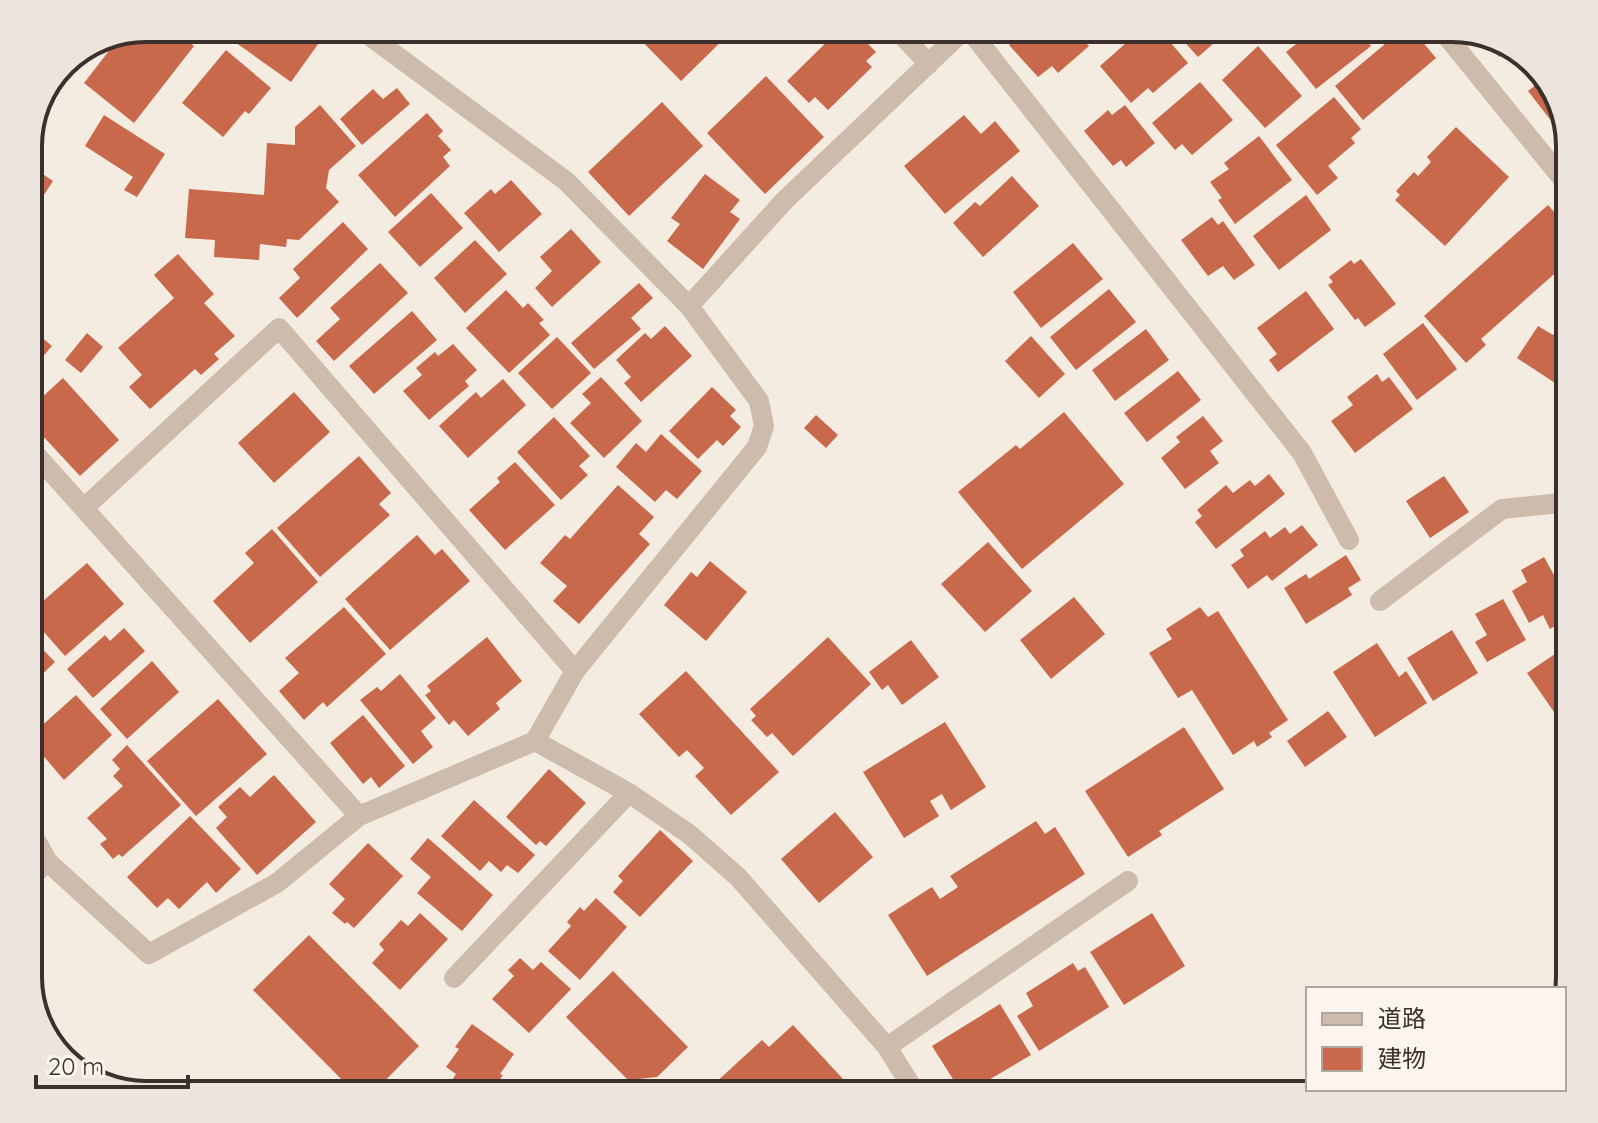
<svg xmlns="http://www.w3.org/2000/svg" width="1598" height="1123" font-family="Quicksand,'Noto Sans JP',sans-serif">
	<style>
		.building { fill: #c8694b }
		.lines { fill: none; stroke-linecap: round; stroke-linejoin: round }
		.minor { stroke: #cdbbac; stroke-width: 20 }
		.rim { fill: none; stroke: #3b302b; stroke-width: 4 }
	</style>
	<rect width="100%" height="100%" fill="#f4ebe1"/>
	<path class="building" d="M146,28H183L178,33L194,46L134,123L84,83L119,38Z
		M229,28H319L326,33L291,82L225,35Z
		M629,28H735L681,81Z
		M841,28H852L876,52L866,61L872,67L828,110L815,97L809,103L787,81Z
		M1029,28H1073L1089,46L1058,73L1052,66L1038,77L1009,45Z
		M1143,28H1158L1188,63L1153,93L1148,88L1131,103L1100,66Z
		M1172,28H1231L1198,57Z
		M1316,28H1357L1371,46L1316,89L1286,52Z
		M1404,28H1411L1436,58L1363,120L1335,86Z
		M1484,39L1511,48L1499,57Z
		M1258,46L1302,96L1265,128L1222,80Z
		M226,50L271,88L249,114L245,111L223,137L182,103Z
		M766,76L824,137L765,194L707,133Z
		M1545,78L1558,93L1570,145L1528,91Z
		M1200,82L1233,120L1192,155L1182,144L1175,150L1152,123Z
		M397,88L410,104L362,145L340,119L373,89L383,99Z
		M1334,97L1361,129L1351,138L1355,143L1328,166L1338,178L1317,195L1276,145Z
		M662,102L703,146L629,216L588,172Z
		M320,105L356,146L329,170L326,188L339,202L299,240L287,239L286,247L260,244L259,260L214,257L215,240L185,238L189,189L264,195L267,143L295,145V127Z
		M1125,105L1155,143L1126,167L1121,160L1113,166L1084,131L1108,110L1112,115Z
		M427,113L443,131L438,136L451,150L443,157L450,166L395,217L358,175Z
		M104,115L165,154L137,197L124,190L133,177L85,146Z
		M964,115L981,134L995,121L1020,151L945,214L904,166Z
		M1456,127L1509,177L1445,246L1395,200L1400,195L1396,191L1414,172L1418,176L1431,162L1427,157Z
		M1259,136L1292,180L1235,224L1218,200L1222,198L1210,182L1229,169L1224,163Z
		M28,164L53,181L28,219Z
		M705,174L740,200L730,212L740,219L703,269L667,241L680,224L671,218Z
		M1012,176L1039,206L983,257L953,223L975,202L980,206Z
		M511,180L542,214L499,252L464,213L491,189L495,194Z
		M431,193L463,228L420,267L388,232Z
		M1306,195L1331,230L1279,270L1253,236Z
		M1548,205L1570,230V260L1481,339L1486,345L1466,363L1424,316Z
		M1212,217L1218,225L1223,221L1255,265L1234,280L1223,266L1208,276L1181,240Z
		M343,222L368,249L297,318L279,298L300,278L293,269Z
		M571,229L601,262L552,307L535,288L552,271L540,257Z
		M475,240L507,274L465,313L434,278Z
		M1073,243L1103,279L1041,328L1013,292Z
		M178,254L214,294L204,303L235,336L214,354L219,359L201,375L195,369L150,409L129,387L142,375L118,348L174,298L154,275Z
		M1361,259L1396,304L1365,327L1358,318L1355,320L1328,285L1333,282L1329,277L1351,260L1354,264Z
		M380,263L408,293L334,361L316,341L340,319L330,308Z
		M639,283L653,298L631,318L641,329L594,369L571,343Z
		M1109,289L1136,322L1076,370L1050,337Z
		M506,290L523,308L528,303L544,320L539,323L550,335L509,373L466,328Z
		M1306,291L1334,329L1278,372L1269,360L1277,354L1257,328Z
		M1570,309V393L1517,358L1538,326L1553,335Z
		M412,311L437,340L374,394L349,366Z
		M1423,323L1457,369L1417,400L1383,354Z
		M28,326L52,346L33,368L30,366L28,368Z
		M665,326L692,356L641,402L624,383L631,377L616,360L645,333L651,339Z
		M1146,329L1169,360L1115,401L1092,370Z
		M87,333L103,347L81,373L65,360Z
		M1031,336L1065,374L1039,398L1005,361Z
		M557,337L591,373L552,409L518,373Z
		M453,344L477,370L465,381L469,386L429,420L403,391L422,375L416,368L435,352L438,356Z
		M1178,371L1201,400L1147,442L1124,413Z
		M1377,374L1382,382L1389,377L1413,409L1355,453L1331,421L1353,405L1347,397Z
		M601,377L642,421L604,458L570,423L591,403L582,394Z
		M63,378L119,440L80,476L28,420V410Z
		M503,379L526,405L468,458L439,426L476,392L481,398Z
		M712,387L736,410L730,416L741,427L723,446L717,440L698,459L669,431Z
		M294,392L330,432L274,483L238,443Z
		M1064,412L1124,484L1022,569L958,492L1016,445L1020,449Z
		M816,415L838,435L826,448L804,428Z
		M1203,416L1223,441L1210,451L1219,463L1185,489L1161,458L1180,442L1176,437Z
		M554,417L590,456L579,466L588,475L561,500L517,452Z
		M661,434L702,471L677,499L666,490L655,502L616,467L636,443L646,452Z
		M359,456L391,493L379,504L390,515L320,577L277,528Z
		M515,462L555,505L505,550L469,510L500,482L497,478Z
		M1269,474L1285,494L1216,549L1195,522L1202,516L1197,510L1226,485L1233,493L1250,480L1255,486Z
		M1444,476L1469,512L1430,538L1406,501Z
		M618,485L654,517L639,534L650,544L579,624L553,601L567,586L540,563L565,535L570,539Z
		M1302,525L1318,545L1272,581L1267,575L1248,589L1231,565L1244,556L1240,550L1265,531L1270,538L1285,527L1290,534Z
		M272,529L318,582L250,643L213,601L254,563L245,553Z
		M417,535L435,555L442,549L470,581L390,650L345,599Z
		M988,542L1032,591L985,632L941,584Z
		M1346,555L1361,580L1348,588L1352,595L1306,624L1284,588L1306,574L1309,579Z
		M1544,557L1570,604V617L1550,629L1543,615L1529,623L1512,591L1527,582L1521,570Z
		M1570,557V591L1555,566Z
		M710,561L747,592L706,641L664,605L691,572L697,577Z
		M87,563L124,604L65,656L28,614Z
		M1074,597L1105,634L1051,679L1020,640Z
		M1503,599L1526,640L1487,662L1475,642L1487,635L1475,614Z
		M344,607L386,654L327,707L323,702L304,720L279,691L299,673L285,658Z
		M1200,607L1208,617L1218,611L1288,720L1269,733L1272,737L1257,747L1254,741L1233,755L1192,690L1178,698L1149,653L1172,639L1166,629Z
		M124,628L145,651L93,698L67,669L105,635L110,641Z
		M1452,630L1478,673L1433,701L1407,658Z
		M28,634L55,662L28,688Z
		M487,637L522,681L496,703L500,709L468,736L454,720L449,725L425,695L431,691L427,686Z
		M828,637L871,684L793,756L772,733L767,737L751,720L756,716L750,709Z
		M911,640L939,677L902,705L888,685L882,690L869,672Z
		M1377,643L1399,677L1406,671L1427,703L1375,737L1333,672Z
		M1555,654L1565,668L1570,665V720L1563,725L1527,673Z
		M152,661L179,692L127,739L100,709Z
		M686,671L779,772L731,815L695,776L704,768L687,750L679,757L639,714Z
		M400,674L436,718L421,731L433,747L413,764L360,700L377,687L381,691Z
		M76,695L112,735L64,780L28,738Z
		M218,699L267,754L196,816L147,761Z
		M1328,711L1347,737L1305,767L1287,741Z
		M363,715L405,766L379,788L371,777L363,784L330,743Z
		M945,722L986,787L951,810L942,794L930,801L939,816L904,838L863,772Z
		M1184,727L1224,789L1159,831L1162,835L1128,857L1085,791Z
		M127,745L181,805L122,857L119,854L113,859L100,844L107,839L87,818L123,786L113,776L120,769L112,760Z
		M549,769L586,803L546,846L540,841L536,845L506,817Z
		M274,775L316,822L257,875L216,828L227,817L218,807L240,787L250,797Z
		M474,800L535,855L518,873L507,865L501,872L489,861L480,871L441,836Z
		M835,812L873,857L819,903L781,859Z
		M190,816L241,869L216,893L207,882L179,909L168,898L157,908L127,877Z
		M1036,821L1045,834L1055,827L1085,874L927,976L888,915L932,887L940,899L958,887L950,876Z
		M660,830L693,861L640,917L613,892L623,881L618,876Z
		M428,838L493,895L462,931L417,893L431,877L410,859Z
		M368,843L403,876L354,928L347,922L345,924L332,913L345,899L329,884Z
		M596,898L627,927L580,980L548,951L571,926L567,922L580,907L584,911Z
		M420,913L448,939L400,990L372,963L384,950L379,944L401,920L408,926Z
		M1152,913L1185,966L1124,1005L1090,952Z
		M309,935L419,1046L371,1095H357L253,990Z
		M520,958L533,970L541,962L571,989L529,1033L492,999L514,976L508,970Z
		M1073,963L1078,971L1085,967L1109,1007L1039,1051L1017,1016L1033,1006L1026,993Z
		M613,971L688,1047L657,1077L628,1080L566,1017Z
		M1000,1004L1031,1055L963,1095L932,1046Z
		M472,1024L514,1054L500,1074L503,1075L489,1095H451L455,1089L449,1085L456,1074L446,1067L459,1049L455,1047Z
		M793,1025L843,1079L826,1095H702L762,1040L769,1047Z
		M1430,1089H1472L1473,1090L1452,1095H1422Z"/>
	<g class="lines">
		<path class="minor" d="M895,28L929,64
			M968,28L1302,453L1349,540
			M1440,28L1570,188
			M689,306L784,201L966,28
			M28,446L359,816L535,741L575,671L757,447L764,426L759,401L689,306L566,181L359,28
			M84,508L279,328L575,671
			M1380,601L1502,509L1570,502
			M535,741L629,793L689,834L738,877L887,1047L917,1095
			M28,826L48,862L149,954L277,883L359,816
			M28,879L48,862
			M454,978L629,793
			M887,1047L1128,881"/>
	</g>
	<path d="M0 0H1598V1123H0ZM146 42H1452A104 104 0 0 1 1556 146V977A104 104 0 0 1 1452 1081H146A104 104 0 0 1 42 977V146A104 104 0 0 1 146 42Z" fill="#ece5de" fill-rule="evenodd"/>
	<path class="rim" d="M146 42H1452A104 104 0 0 1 1556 146V977A104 104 0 0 1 1452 1081H146A104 104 0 0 1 42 977V146A104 104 0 0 1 146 42Z"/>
	<rect x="1306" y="987" width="260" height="104" fill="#fbf5ee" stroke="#aea6a0" stroke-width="2"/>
	<rect x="1322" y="1013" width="40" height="12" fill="#cdbbac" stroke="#aea6a0" stroke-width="2"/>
	<text x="1378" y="1027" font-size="24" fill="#3b302b">道路</text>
	<rect x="1322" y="1047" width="40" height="24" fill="#c8694b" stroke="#aea6a0" stroke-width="2"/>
	<text x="1378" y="1067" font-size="24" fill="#3b302b">建物</text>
	<path d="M36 1075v12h152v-12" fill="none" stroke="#3b302b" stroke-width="4"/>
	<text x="48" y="1075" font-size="24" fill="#3b302b" stroke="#fbf5ee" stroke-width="6" paint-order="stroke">20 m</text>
</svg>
